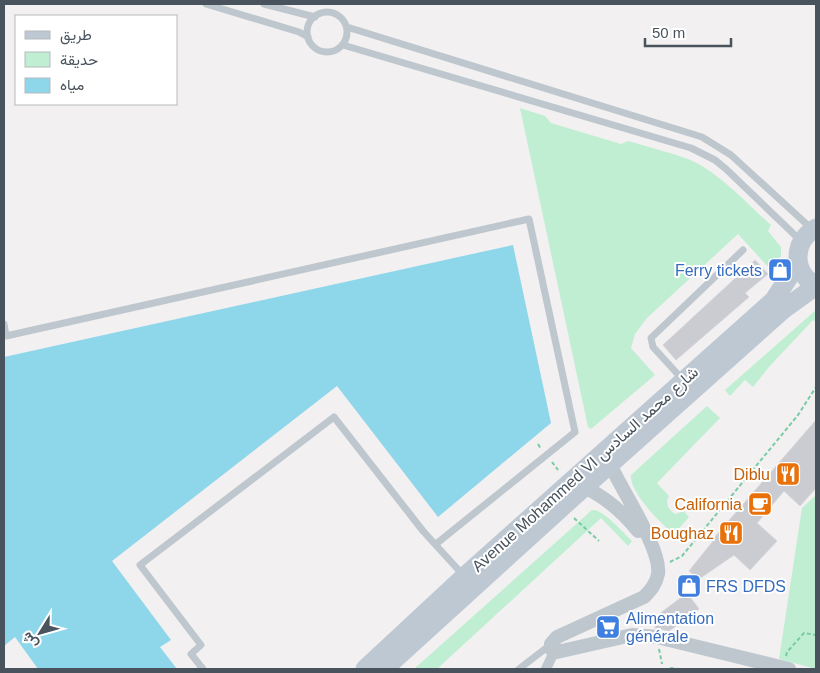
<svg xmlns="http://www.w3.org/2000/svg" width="820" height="673" font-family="Arial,Vazirmatn,sans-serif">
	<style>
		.green { fill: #c0eed2 }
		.water { fill: #8ed6ea }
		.building { fill: #caccd2; stroke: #d4d6db }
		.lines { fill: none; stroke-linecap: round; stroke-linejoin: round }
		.path { stroke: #79cba3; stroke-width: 2; stroke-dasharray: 4 2.5; stroke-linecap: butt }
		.service { stroke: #bec7ce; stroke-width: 7 }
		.pedestrian { stroke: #bec7ce; stroke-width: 10 }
		.minor { stroke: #bec7ce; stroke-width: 14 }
		.secondary { stroke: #bec8d3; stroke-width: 19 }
		.labels { text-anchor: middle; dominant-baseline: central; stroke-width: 4; stroke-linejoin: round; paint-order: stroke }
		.shop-label { font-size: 16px; fill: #366cbe; stroke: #fff; text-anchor: start }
		.street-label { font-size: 16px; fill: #48535d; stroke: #fff }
		.food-label { font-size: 16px; fill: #c56008; stroke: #fff; text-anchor: end }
	</style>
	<rect width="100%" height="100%" fill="#f2f0f0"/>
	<path class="green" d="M520,108L545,116L551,123L621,144L628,141C648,147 669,152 688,159C719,172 746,203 771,225L768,231L781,247V256L771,270L738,234L647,318L635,334L631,348L655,375L591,429L588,427Z
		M816,310V322L813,320L769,367L753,387L745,380L730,396L725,390Z
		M707,406L720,418L657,483L669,496C665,504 668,509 675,514L684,511L689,517L674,534C661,524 629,492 631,475Z
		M816,495V669L779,659L802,508Z
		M592,510C602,508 624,533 632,541L628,546L601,518L437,669H414Z"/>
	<path class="water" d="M513,245L551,423L438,517L337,386L112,561L171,640L160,647L177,669H38L15,637L4,646V357Z"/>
	<path class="building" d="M755,260L768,274L745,293L749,297L676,360L663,345Z
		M816,420V488L800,506L784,491L757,523L777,541L750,570L734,555L699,579L689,571L714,540L713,539Z
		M687,593L699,609L669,631L655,628L657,622L654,618Z"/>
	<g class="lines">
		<path class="path" d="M538,444L541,449
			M552,462L558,470
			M574,518L599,541
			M670,562L682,556L798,415L816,387
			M659,649L662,664
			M786,656L787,652L804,633L816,635
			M670,668L678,669"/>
		<path class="service" d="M206,4L299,32L308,37
			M264,4L315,17
			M307 32a20 20 0 1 1 40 0a20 20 0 1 1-40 0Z
			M347,27L702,137L731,155L813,230
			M343,45L691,148L715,160L726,169L800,240
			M4,324L6,336L529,219L575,432L436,544
			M684,381L653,347L651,338L743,250
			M203,669L191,654L201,645L140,565L334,417L423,531L464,576
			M519,669L550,645"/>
		<path class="pedestrian" d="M546,669L554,652"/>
		<path class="minor" d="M610,464C621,489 662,550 658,574C656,584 651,590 644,597L557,637L551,644L552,650L557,652L632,635L657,637L789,669
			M584,487C607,498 623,512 638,531"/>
		<path class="secondary" d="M816,228C792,241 792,273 816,285
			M365,669L465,576L774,300L798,263
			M384,669L571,499L784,309L816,286"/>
	</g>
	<defs>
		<symbol id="shop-square" viewBox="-11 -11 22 22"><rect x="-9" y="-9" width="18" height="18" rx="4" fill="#3f7fe0" stroke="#fff"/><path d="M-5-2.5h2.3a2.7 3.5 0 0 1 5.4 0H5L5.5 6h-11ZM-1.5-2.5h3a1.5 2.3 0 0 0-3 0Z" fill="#fff"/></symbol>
		<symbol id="restaurant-square" viewBox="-11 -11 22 22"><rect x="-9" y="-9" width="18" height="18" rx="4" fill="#e8710a" stroke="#fff"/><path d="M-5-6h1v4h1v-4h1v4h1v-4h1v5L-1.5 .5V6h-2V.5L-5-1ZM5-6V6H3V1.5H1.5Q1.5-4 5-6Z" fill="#fff"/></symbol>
		<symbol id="cafe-square" viewBox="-11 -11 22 22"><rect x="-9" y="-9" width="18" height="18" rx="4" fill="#e8710a" stroke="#fff"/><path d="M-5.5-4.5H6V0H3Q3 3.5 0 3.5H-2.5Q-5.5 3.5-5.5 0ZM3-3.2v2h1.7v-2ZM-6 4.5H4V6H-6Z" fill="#fff"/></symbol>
		<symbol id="supermarket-square" viewBox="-11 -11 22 22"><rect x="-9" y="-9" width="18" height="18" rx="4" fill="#3f7fe0" stroke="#fff"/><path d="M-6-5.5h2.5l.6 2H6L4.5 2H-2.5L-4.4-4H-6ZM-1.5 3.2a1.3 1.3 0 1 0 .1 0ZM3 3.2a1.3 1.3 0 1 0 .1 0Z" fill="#fff"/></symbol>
	</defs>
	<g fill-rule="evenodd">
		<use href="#shop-square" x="766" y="256" width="28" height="28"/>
		<use href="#restaurant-square" x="774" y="460" width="28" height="28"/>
		<use href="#cafe-square" x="746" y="490" width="28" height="28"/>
		<use href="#restaurant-square" x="717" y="519" width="28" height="28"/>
		<use href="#shop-square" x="675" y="572" width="28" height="28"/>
		<use href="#supermarket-square" x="594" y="613" width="28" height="28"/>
	</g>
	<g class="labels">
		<g class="shop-label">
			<text x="762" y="270" text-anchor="end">Ferry tickets</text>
			<text x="706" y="586">FRS DFDS</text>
			<text x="626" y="618">Alimentation<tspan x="626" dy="18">générale</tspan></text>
		</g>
		<g class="street-label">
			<text transform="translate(585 469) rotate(-42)">Avenue Mohammed VI شارع محمد السادس</text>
		</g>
		<g class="food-label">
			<text x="770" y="474">Diblu</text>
			<text x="742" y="504">California</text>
			<text x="714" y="533">Boughaz</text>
		</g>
	</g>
	<rect width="820" height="673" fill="none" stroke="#48535d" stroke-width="10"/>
	<rect x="15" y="15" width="162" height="90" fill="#ffffff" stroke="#b6babe"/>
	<rect x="25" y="31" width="25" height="8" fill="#bec8d3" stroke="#b6babe"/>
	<text x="60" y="40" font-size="15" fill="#48535d">طريق</text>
	<rect x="25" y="52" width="25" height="15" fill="#c0eed2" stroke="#b6babe"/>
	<text x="60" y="65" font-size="15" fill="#48535d">حديقة</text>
	<rect x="25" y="78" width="25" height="15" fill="#8ed6ea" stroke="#b6babe"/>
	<text x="60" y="90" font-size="15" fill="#48535d">مياه</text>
	<g transform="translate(40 633) rotate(233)" stroke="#ffffff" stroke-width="4" paint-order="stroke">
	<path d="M0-4L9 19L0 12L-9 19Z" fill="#48535d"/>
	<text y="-8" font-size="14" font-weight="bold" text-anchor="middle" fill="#48535d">ش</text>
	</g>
	<path d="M645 38v8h86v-8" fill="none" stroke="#48535d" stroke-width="2.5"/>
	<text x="652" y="38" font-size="15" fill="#48535d" stroke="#ffffff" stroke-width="4" paint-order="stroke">50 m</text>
</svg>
